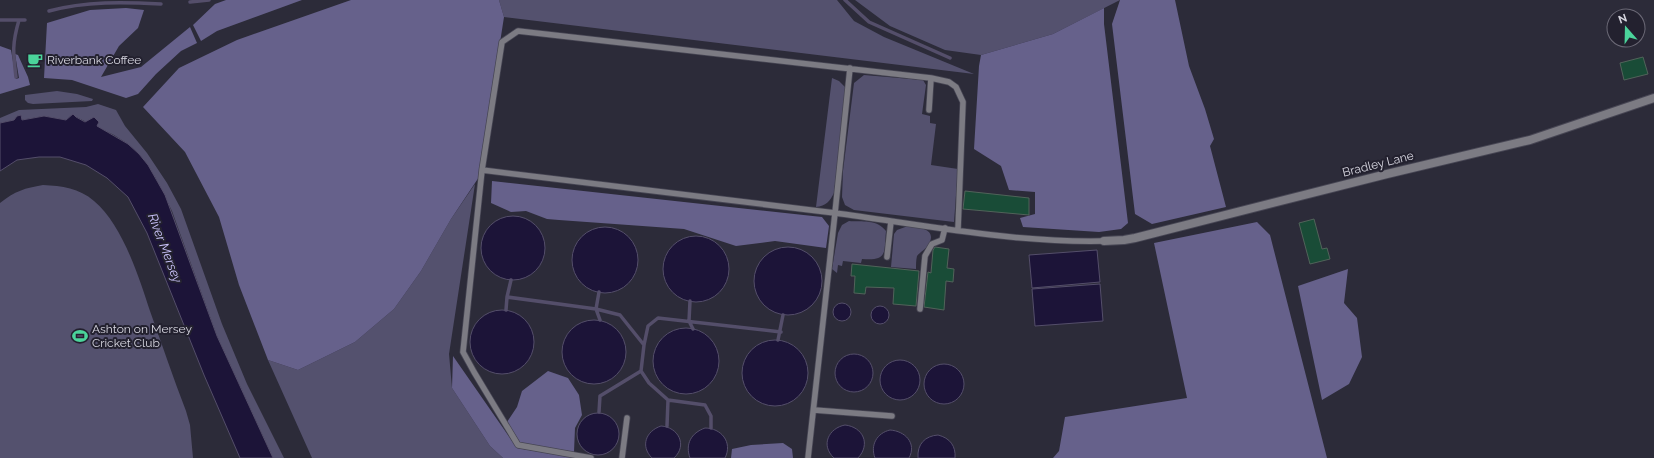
<svg xmlns="http://www.w3.org/2000/svg" width="1654" height="458" font-family="Raleway,sans-serif">
	<style>
		.green { fill: #54516e }
		.forest { fill: #66618b }
		.water { fill: #1c1438; stroke: #544e6a }
		.lines { fill: none; stroke-linecap: round; stroke-linejoin: round }
		.stream { stroke: #544e6a; stroke-width: 3.5 }
		.building { fill: #194c37; stroke: #51635a }
		.lane-casing { stroke: #474654; stroke-width: 7 }
		.street-casing { stroke: #474654; stroke-width: 10 }
		.lane { stroke: #7c7b83; stroke-width: 5.5 }
		.street { stroke: #7c7b83; stroke-width: 8 }
		.labels { text-anchor: middle; dominant-baseline: central; stroke-width: 4; stroke-linejoin: round; paint-order: stroke }
		.poi-label { font-size: 12px; fill: #d7d6e0; stroke: #23212f; text-anchor: start }
		.street-label { font-size: 12px; fill: #d7d6e0; stroke: #23212f }
		.water-label { font-size: 13px; font-style: italic; fill: #cbc4fc; stroke: #23212f }
	</style>
	<rect width="100%" height="100%" fill="#2c2b39"/>
	<path class="green" d="M499,0H837L854,21L884,37L974,74L504,17Z
		M855,0H1120L1053,34L981,55L945,50L890,26Z
		M864,75L923,80L926,85L922,114L930,116V123L936,124L931,165L958,169L954,222L854,210L845,205L842,197L843,171L854,83Z
		M832,78L839,81L846,88L834,193C830,201 826,206 816,207Z
		M57,91L77,94L93,99L92,101L33,104L28,103L25,100V95Z
		M98,104L116,110L125,126L147,153L167,183L181,209L222,324L247,384L284,458H273L217,336L172,211L155,177L139,154L128,144L114,135L76,117L73,114L66,120L44,116L21,120V116L14,120L0,123V118L19,110L86,107Z
		M475,184L449,354L452,388L490,446L503,458H312L268,360L298,370L355,342L394,309L421,271L451,219Z
		M43,185C62,186 79,188 94,201C122,224 139,277 150,311C162,344 173,378 186,411L190,425L193,458H0V203C15,191 25,188 43,185Z
		M849,221C862,222 877,219 886,231C884,253 888,261 862,259L861,263L843,261L842,266L838,265L837,273L832,269L838,233L842,225Z
		M908,226C919,228 937,228 929,244C926,249 920,252 917,256C916,260 916,265 916,269L891,267L894,234L897,230Z"/>
	<path class="forest" d="M226,0H302L217,31L201,41L193,25L215,4Z
		M351,0H499L504,17L479,177L451,219L421,271L394,309L355,342L298,370L268,360L239,285L219,217L185,152L143,107L179,68L237,40Z
		M1120,0H1175L1189,66L1205,109L1214,139L1210,146L1226,207L1152,224L1135,214L1112,24Z
		M126,8L144,10L138,28L119,46L101,77L141,67L190,27L197,43L181,51L156,74L138,94L126,98L72,80L44,78L47,23L90,10Z
		M1104,8V24L1128,223L1121,229L1099,232L1023,227L1020,218L1035,214V192L1009,190L1001,166L974,149L979,66L981,55L1053,34Z
		M0,46L11,50L16,79L19,78L15,54L18,55L28,77L30,85L0,94Z
		M492,181L822,217L829,226L826,248L775,241L736,246L684,229L559,220L547,219L526,211L511,212L491,203Z
		M1257,222L1270,235L1327,458H1053L1059,451L1065,417L1187,398L1154,243Z
		M1348,269L1344,303L1357,318L1362,357L1349,384L1322,400L1298,286Z
		M453,356L517,448L577,458H503L490,446L452,388Z
		M548,371L568,378L579,395L582,415L575,428L574,452L521,444L507,422L517,407L522,391Z
		M783,443L792,449L793,458H731L732,449L751,445Z"/>
	<path class="water" d="M73,114L76,117L85,122L94,117L99,122L97,126L128,144L139,154L148,165L165,195L217,336L273,458H240L204,375L147,233L128,197L107,178L86,165L60,157H39L17,160L0,171V123L14,120L17,116L21,115L22,120L44,116L66,120Z
		M481 248a32 32 0 1 1 64 0a32 32 0 1 1-64 0Z
		M572 260a33 33 0 1 1 66 0a33 33 0 1 1-66 0Z
		M663 269a33 33 0 1 1 66 0a33 33 0 1 1-66 0Z
		M754 281a34 34 0 1 1 68 0a34 34 0 1 1-68 0Z
		M1097,250L1100,282L1032,288L1029,255Z
		M1100,284L1103,321L1035,326L1032,289Z
		M833 312a9 9 0 1 1 18 0a9 9 0 1 1-18 0Z
		M871 315a9 9 0 1 1 18 0a9 9 0 1 1-18 0Z
		M470 342a32 32 0 1 1 64 0a32 32 0 1 1-64 0Z
		M562 352a32 32 0 1 1 64 0a32 32 0 1 1-64 0Z
		M653 361a33 33 0 1 1 66 0a33 33 0 1 1-66 0Z
		M742 373a33 33 0 1 1 66 0a33 33 0 1 1-66 0Z
		M835 373a19 19 0 1 1 38 0a19 19 0 1 1-38 0Z
		M880 380a20 20 0 1 1 40 0a20 20 0 1 1-40 0Z
		M924 384a20 20 0 1 1 40 0a20 20 0 1 1-40 0Z
		M577 434a21 21 0 1 1 42 0a21 21 0 1 1-42 0Z
		M845,425C863,427 871,444 858,458H834C820,445 829,428 845,425Z
		M661,426C678,427 688,445 674,458H652C640,446 646,431 661,426Z
		M705,428C721,428 733,442 725,458H690C685,444 691,433 705,428Z
		M890,430C905,431 917,443 909,458H875C870,445 877,433 890,430Z
		M938,435C950,438 956,446 955,458H918C917,444 925,436 938,435Z"/>
	<g class="lines">
		<path class="stream" d="M845,0L869,22L950,58
			M190,2L209,0
			M49,11C86,1 124,2 161,4
			M0,20H25
			M16,77C13,52 12,44 19,20
			M599,292L596,309L600,320
			M507,297L596,309L620,315L644,345L641,371L600,396L599,412
			M690,301L689,321L693,329
			M506,310L507,297L511,280
			M778,340L783,315
			M644,345L648,326L658,318L781,332
			M641,371L649,383L668,400L667,426
			M668,400L705,405L711,416V428"/>
	</g>
	<path class="building" d="M1643,57L1648,74L1624,80L1620,63Z
		M965,191L1029,198V215L963,209Z
		M1314,219L1322,249L1327,248L1330,259L1310,264L1299,223Z
		M935,247L949,249L947,268L954,269L953,282L946,281L944,310L924,307L928,272L931,273L933,250Z
		M852,264L919,271L916,306L893,304L894,288L866,287L865,294L854,293L855,276H851Z"/>
	<g class="lines">
		<defs>
			<path id="lane" d="M929,110L931,78
				M482,170C600,184 718,198 835,213C924,225 1014,243 1104,241
				M887,257L891,221
				M920,309L925,256L932,244L942,240L945,228
				M814,410L892,416
				M591,458L518,445L474,372L463,352L482,170L502,42L518,31L931,78L949,82L956,87L963,102L958,229
				M622,458L627,418
				M808,458L835,213L850,68"/>
			<path id="street" d="M1104,241L1124,240L1135,238L1387,174L1530,140L1654,98"/>
		</defs>
		<use href="#lane" class="lane-casing"/>
		<use href="#street" class="street-casing"/>
		<use href="#lane" class="lane"/>
		<use href="#street" class="street"/>
	</g>
	<defs>
		<symbol id="cafe-bare" viewBox="-9 -9 18 18"><path d="M-5.5-4.5H6V0H3Q3 3.5 0 3.5H-2.5Q-5.5 3.5-5.5 0ZM3-3.2v2h1.7v-2ZM-6 4.5H4V6H-6Z" fill="#4bd49b" stroke="#23212f" stroke-width="2.5" paint-order="stroke"/></symbol>
		<symbol id="stadium-bare" viewBox="-9 -9 18 18"><path d="M0-5a6.5 5 0 1 0 0 10a6.5 5 0 1 0 0-10ZM-3.5-1.8h7v3.6h-7Z" fill="#4bd49b" stroke="#23212f" stroke-width="2.5" paint-order="stroke"/></symbol>
	</defs>
	<g fill-rule="evenodd">
		<use href="#cafe-bare" x="24" y="49" width="22" height="22"/>
		<use href="#stadium-bare" x="69" y="325" width="22" height="22"/>
	</g>
	<g class="labels">
		<g class="poi-label">
			<text x="47" y="60">Riverbank Coffee</text>
			<text x="92" y="329">Ashton on Mersey<tspan x="92" dy="14">Cricket Club</tspan></text>
		</g>
		<g class="street-label">
			<text transform="translate(1378 164) rotate(-14)">Bradley Lane</text>
		</g>
		<g class="water-label">
			<text transform="translate(165 248) rotate(69)">River Mersey</text>
		</g>
	</g>
	<g transform="translate(1626 28) rotate(340)"><circle r="19" fill="#23212f" stroke="#6b6976"/>
	<path d="M0-3L7 15L0 10L-7 15Z" fill="#4bd49b"/>
	<text y="-6" font-size="11" font-weight="bold" text-anchor="middle" fill="#d7d6e0">N</text>
	</g>
</svg>
